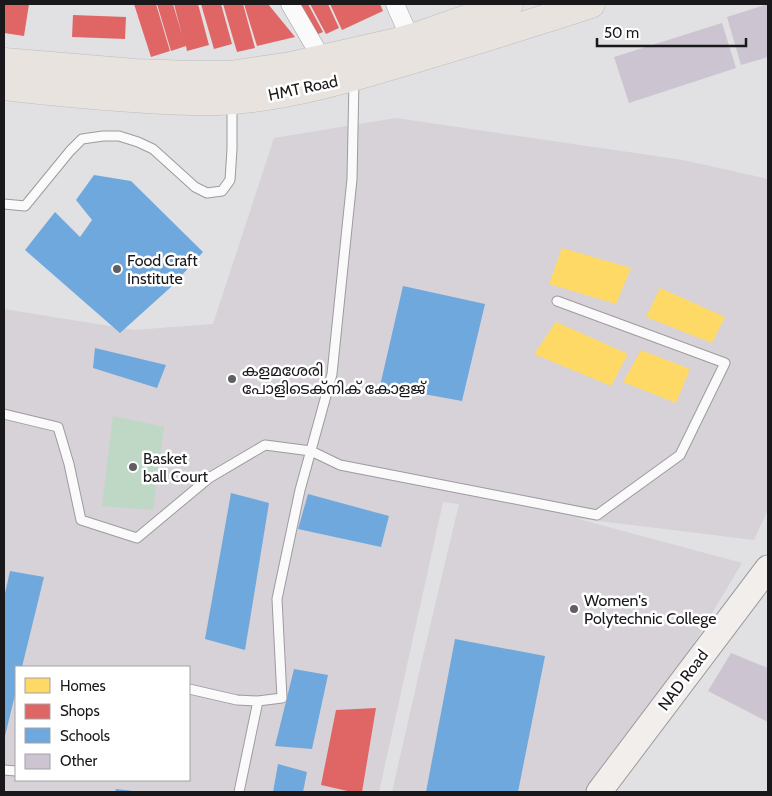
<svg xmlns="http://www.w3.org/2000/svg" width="772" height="796" font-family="Cabin,'Noto Sans Malayalam',sans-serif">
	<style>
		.built { fill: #d6d2d8; fill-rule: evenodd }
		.green { fill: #bfd8c5 }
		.homes { fill: #ffd966 }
		.shops { fill: #e06666 }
		.schools { fill: #6fa8dc }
		.building { fill: #ccc4d1 }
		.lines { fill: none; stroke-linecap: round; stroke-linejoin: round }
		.lane-casing { stroke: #9c9b9d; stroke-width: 11 }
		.street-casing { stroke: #9c9b9d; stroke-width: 19 }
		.secondary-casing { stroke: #9c9b9d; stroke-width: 27 }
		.primary-casing { stroke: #bebdbe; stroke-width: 29 }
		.lane { stroke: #fafafb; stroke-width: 9 }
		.street { stroke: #fafafb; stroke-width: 18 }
		.secondary { stroke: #f1eeec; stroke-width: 25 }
		.primary { stroke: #e8e3de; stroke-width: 28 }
		.poi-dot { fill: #5f5e60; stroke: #fff; stroke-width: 2 }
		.labels { text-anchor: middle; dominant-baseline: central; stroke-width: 5; stroke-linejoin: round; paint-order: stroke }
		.street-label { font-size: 16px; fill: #19181a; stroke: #fff }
		.poi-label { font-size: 16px; fill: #19181a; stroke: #fff; text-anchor: start }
	</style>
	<rect width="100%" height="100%" fill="#e1e0e2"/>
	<path class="built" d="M396,118L683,160L768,179V510L754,540L575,518L742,563L680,667L590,792H392L423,656L459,504L443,502L379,792H4V309L134,330L213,324L274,138ZM16,667H189V780H16Z"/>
	<path class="green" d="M113,416L164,427L153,510L102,506Z"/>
	<path class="homes" d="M562,248L631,268L616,304L549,284Z
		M660,288L725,317L712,343L646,317Z
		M556,322L628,354L611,386L534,354Z
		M641,350L690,369L676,403L623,382Z"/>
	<path class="shops" d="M4,4H29L24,36L4,33Z
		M134,4H156L170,51L151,57Z
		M157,4H173L182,35L174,4H198L209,45L187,51L186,46L171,51Z
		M201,4H221L232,44L214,49Z
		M223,4H243L255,48L237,52Z
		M244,4H268L295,37L257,46Z
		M291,4H308L323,32L311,37Z
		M310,4H328L339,28L326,34Z
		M330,4H380L383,11L342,30Z
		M73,15L126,17L125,39L72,37Z
		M376,708L362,792H352L321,785L336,710Z"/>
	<path class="schools" d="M94,175L131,181L203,252L171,287L120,333L25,250L55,212L80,237L92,220L76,200Z
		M403,286L485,304L462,401L380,386Z
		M95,348L166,365L157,388L93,368Z
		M231,493L269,503L245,650L205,639Z
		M308,494L389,516L381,547L298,529Z
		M10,571L44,577L22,667H16V691L4,740V598Z
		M455,639L545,656L518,792H426Z
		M294,669L328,675L312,749L275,746Z
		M278,764L307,772L303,792H273Z
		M116,789L133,791L132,792H115Z"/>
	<path class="building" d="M768,4V57L741,65L727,17Z
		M722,23L736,68L629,103L614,57Z
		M731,653L768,668V722L708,691Z"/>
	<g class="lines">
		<defs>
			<path id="lane" d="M4,204L25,206L70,151L82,139L103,136H119L138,142L153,149L195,187L207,193L222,191L230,180L232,149V102
				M4,414L58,427L69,464L81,520L137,538L209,478L265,445L311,451L340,465L597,515L680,455L725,363L557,301
				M189,689L237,700L258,701L282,698L277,599L300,490L332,374L352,179L354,79
				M4,770L16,771
				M239,792L258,701"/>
			<path id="street" d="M290,4L322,59
				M395,4L410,38"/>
			<path id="secondary" d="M599,792L768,568"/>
			<path id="primary" d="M4,62L135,73L191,75H230L291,66L393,43L418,36L509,4
				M4,86C46,91 89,95 132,98C161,100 190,102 219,101C285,98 351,78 414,59C474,41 533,23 591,4"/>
		</defs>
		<use href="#lane" class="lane-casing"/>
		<use href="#street" class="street-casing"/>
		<use href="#secondary" class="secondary-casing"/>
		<use href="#primary" class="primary-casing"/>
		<use href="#lane" class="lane"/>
		<use href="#street" class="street"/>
		<use href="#secondary" class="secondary"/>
		<use href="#primary" class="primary"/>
	</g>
	<g class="poi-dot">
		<circle cx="117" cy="269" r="5"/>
		<circle cx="232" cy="379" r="5"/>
		<circle cx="133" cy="467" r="5"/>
		<circle cx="574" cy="609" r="5"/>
	</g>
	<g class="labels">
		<g class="street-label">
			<text transform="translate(303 88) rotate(-12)">HMT Road</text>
			<text transform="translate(683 680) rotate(-53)">NAD Road</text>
		</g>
		<g class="poi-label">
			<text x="127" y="260">Food Craft<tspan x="127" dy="18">Institute</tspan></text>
			<text x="242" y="370">കളമശേരി<tspan x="242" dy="18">പോളിടെക്നിക് കോളജ്</tspan></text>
			<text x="143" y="458">Basket<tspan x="143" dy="18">ball Court</tspan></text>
			<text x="584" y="600">Women's<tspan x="584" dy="18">Polytechnic College</tspan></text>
		</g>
	</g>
	<rect width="772" height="796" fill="none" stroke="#19181a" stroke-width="10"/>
	<rect x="15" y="666" width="175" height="115" fill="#ffffff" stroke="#a3a3a3"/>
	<rect x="25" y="678" width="25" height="15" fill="#ffd966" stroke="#a3a3a3"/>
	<text x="60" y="691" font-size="15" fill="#19181a">Homes</text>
	<rect x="25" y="704" width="25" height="15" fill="#e06666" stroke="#a3a3a3"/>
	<text x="60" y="716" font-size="15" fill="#19181a">Shops</text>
	<rect x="25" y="728" width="25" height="15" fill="#6fa8dc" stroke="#a3a3a3"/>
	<text x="60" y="741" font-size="15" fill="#19181a">Schools</text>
	<rect x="25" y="754" width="25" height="15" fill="#ccc4d1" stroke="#a3a3a3"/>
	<text x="60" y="766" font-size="15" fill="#19181a">Other</text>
	<path d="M597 38v8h149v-8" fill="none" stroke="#19181a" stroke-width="2.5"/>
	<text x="604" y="38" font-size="15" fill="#19181a" stroke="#ffffff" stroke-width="4" paint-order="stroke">50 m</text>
</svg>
